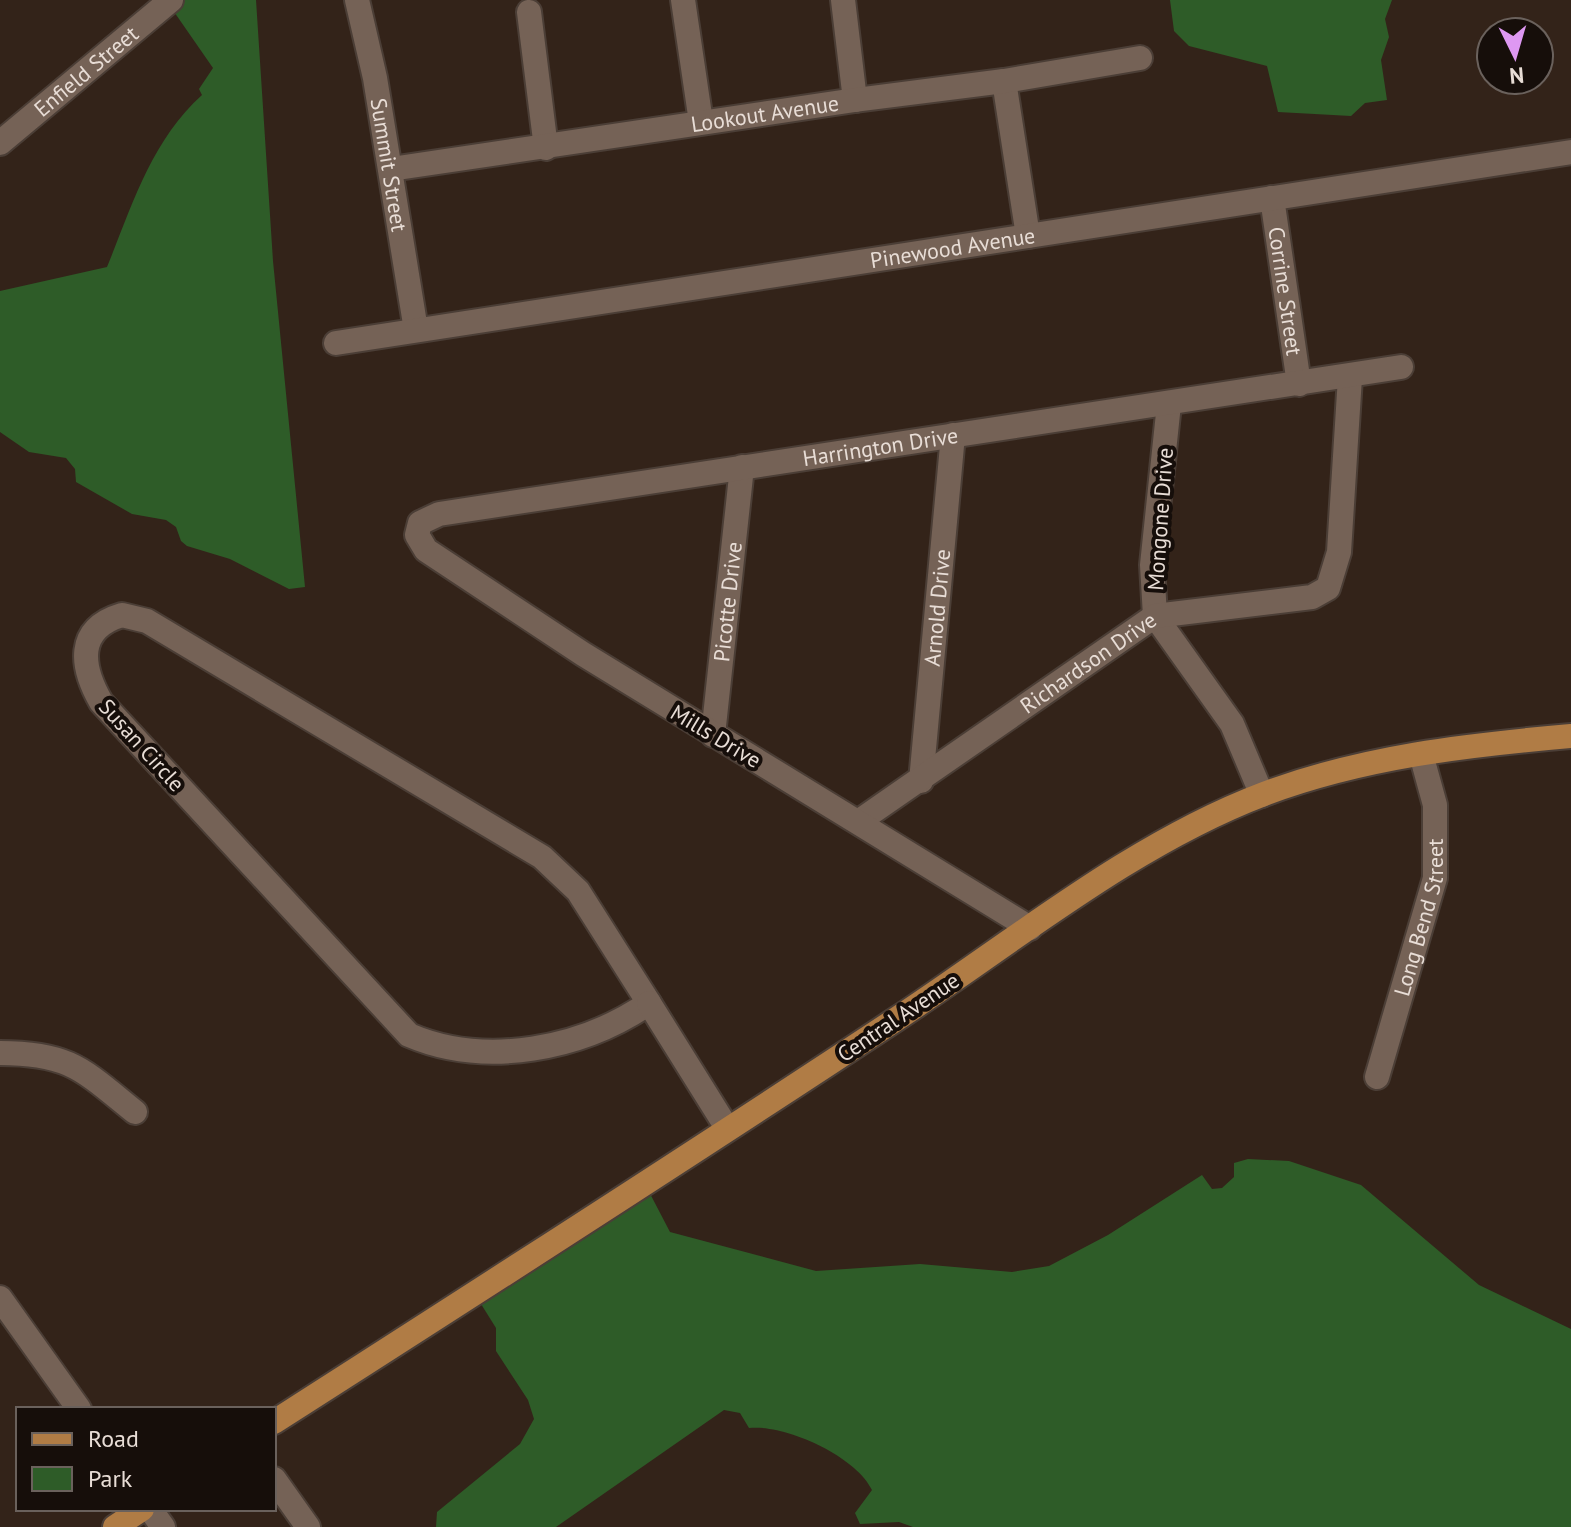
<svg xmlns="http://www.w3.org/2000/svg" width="1571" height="1527" font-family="'PT Sans',sans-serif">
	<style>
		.green { fill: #2e5c28 }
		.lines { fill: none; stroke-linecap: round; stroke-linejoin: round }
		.minor-casing { stroke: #4b3e36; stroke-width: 28 }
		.major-casing { stroke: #4b3e36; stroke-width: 28 }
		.minor { stroke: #756256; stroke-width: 24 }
		.major { stroke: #b07c45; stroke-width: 24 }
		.labels { text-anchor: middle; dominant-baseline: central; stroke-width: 8; stroke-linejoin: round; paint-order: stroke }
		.street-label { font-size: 22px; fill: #e8ddd6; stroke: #160e0a }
	</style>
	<rect width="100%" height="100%" fill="#332319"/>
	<path class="green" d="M175,0H256L273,261L305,587L289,589L230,559L187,546L181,541L176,527L166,520L132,514L76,482L75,469L66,458L29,452L0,432V291L107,267C132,206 151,141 202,95L199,89L213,68L170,6Z
		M1170,0H1392L1385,19L1389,37L1381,60L1387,100L1365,103L1351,116L1278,112L1267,66L1189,46L1174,31Z
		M1248,1159L1289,1161L1361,1185L1479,1285L1571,1329V1527H913L899,1522L860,1524L855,1513L872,1490C856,1456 785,1424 749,1428L740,1413L724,1410L556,1527H436L437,1512L520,1444L534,1419L528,1400L496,1351V1328L476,1296L645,1184L670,1232L816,1271L920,1264L1012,1272L1049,1266L1108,1235L1202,1175L1212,1189L1222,1188L1234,1177V1163Z"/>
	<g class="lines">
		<defs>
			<g id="minor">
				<path id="s1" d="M357,0L375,78L416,330"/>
				<path d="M683,0L701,122"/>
				<path d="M843,0L855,100"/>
				<path d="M529,12L546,148"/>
				<path d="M1004,81L1028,236"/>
				<path id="s2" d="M0,143L171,0"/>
				<path id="s3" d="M391,169L855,100L1004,81L1140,58"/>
				<path id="s4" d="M1272,198L1299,384"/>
				<path id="s5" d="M336,343L1571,152"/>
				<path d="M1169,404L1152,565L1155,616L1232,724L1262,795"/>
				<path d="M122,615L147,621L542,857L578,891L649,1003C582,1049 486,1068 409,1035L101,702C81,667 75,629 122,615Z"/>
				<path id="s6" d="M713,735L742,467"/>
				<path id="s7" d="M921,781L953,435"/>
				<path id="s8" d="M858,822L1155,616L1312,597L1328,588L1339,552L1350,377"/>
				<path id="s9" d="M1030,928L583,654L426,550L417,535L420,523L439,514L1401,367"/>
				<path d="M649,1003L727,1128"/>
				<path d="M0,1053C70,1053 83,1070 135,1112"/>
				<path id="s10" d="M1377,1077L1435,878V805L1421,754"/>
				<path d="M0,1298L79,1409"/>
				<path d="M274,1479L308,1527"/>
				<path d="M150,1509L163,1527"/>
			</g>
			<path id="major" d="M274,1422C482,1289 689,1156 895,1020C1012,943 1132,844 1264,794C1362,757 1467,745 1571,736
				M115,1527L142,1509"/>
		</defs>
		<use href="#minor" class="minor-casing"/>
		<use href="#major" class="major-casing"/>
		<use href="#minor" class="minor"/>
		<use href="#major" class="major"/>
	</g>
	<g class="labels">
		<g class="street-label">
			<text stroke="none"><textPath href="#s2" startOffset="112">Enfield Street</textPath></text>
			<text stroke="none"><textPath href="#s3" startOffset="378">Lookout Avenue</textPath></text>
			<text stroke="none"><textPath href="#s1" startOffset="168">Summit Street</textPath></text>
			<text stroke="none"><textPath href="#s5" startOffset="624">Pinewood Avenue</textPath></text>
			<text stroke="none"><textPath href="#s4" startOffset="94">Corrine Street</textPath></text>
			<text stroke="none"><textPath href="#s9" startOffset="1210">Harrington Drive</textPath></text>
			<text transform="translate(1160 519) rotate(-86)">Mongone Drive</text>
			<text stroke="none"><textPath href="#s6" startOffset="134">Picotte Drive</textPath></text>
			<text stroke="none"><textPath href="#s7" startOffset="174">Arnold Drive</textPath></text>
			<text stroke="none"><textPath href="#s8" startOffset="280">Richardson Drive</textPath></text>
			<text transform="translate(716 736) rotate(31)">Mills Drive</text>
			<text transform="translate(142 745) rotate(48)">Susan Circle</text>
			<text stroke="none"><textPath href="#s10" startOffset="166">Long Bend Street</textPath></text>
			<text transform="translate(898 1017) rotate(-34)">Central Avenue</text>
		</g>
	</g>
	<rect x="16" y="1407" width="260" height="104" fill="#160e0a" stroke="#6a615c" stroke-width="2"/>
	<rect x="32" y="1433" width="40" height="12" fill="#b07c45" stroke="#6a615c" stroke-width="2"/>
	<text x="88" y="1447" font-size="24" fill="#e8ddd6">Road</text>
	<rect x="32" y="1467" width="40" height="24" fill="#2e5c28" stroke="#6a615c" stroke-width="2"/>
	<text x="88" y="1487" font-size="24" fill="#e8ddd6">Park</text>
	<g transform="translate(1515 56) rotate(175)"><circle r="38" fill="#160e0a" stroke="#6a615c" stroke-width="2"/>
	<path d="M0-6L14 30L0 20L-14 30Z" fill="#de98f2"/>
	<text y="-12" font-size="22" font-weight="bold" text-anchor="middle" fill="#e8ddd6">N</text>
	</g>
</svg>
